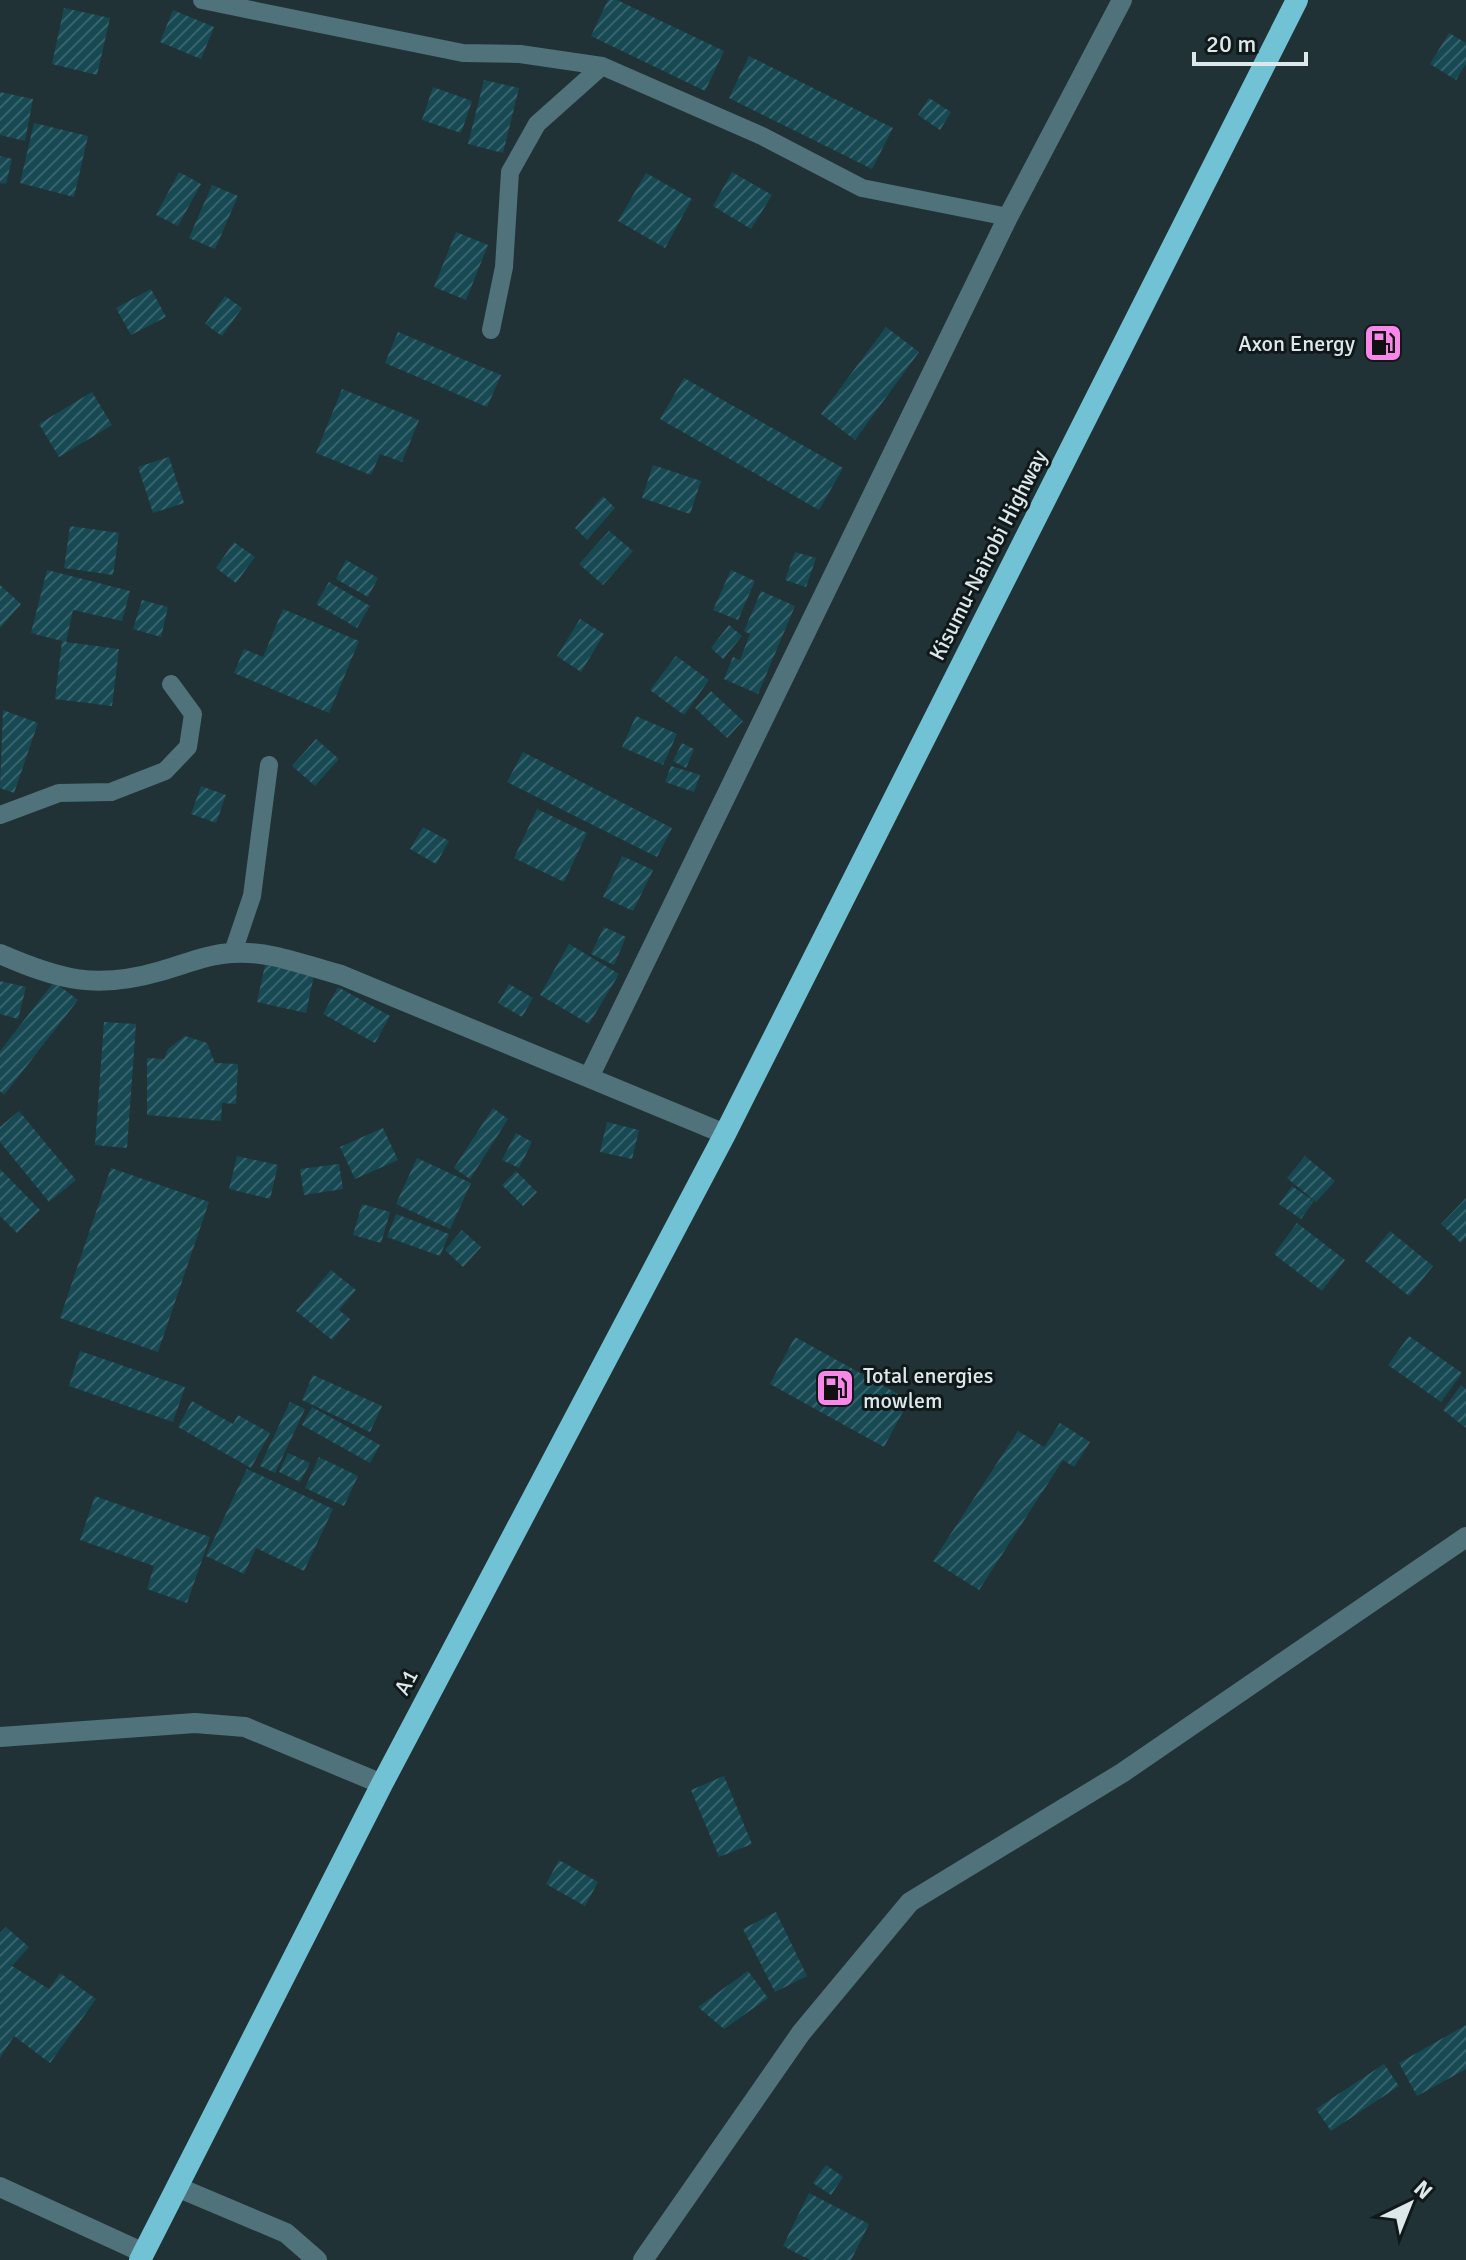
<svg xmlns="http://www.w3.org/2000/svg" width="1466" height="2260" font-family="Signika,sans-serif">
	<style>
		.building { fill: url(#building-hatch) }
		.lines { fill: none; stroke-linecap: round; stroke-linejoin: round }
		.service { stroke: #50727a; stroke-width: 18 }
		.minor { stroke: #50727a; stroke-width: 20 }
		.trunk { stroke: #70c2d4; stroke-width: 22 }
		.labels { text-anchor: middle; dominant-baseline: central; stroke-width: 6; stroke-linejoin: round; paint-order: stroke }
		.poi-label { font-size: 22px; fill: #dde8eb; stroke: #10181a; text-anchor: end }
		.street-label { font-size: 22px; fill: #dde8eb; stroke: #10181a }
	</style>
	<defs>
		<pattern id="building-hatch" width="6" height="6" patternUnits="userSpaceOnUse" patternTransform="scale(2)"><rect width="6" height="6" fill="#174953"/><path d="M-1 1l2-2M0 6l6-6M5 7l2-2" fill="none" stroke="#38636c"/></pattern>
	</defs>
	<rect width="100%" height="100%" fill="#203236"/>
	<path class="building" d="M608,0H617L724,51L705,91L591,36Z
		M64,8L110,18L97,75L52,64Z
		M173,10L214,27L201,59L160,42Z
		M1449,33L1466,43V64L1456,80L1430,64Z
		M749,56L893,128L872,169L729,98Z
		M484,80L519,88L503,153L468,144Z
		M433,87L472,101L461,133L422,120Z
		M0,92L33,99L25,141L0,135Z
		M929,98L951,112L940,130L918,115Z
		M34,123L88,136L74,197L20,183Z
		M0,156L12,159L6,184L0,183Z
		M179,172L201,184L178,226L156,215Z
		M732,172L772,195L751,229L713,206Z
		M646,173L692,199L665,248L618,221Z
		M212,185L238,196L215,249L189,238Z
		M456,232L488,245L466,300L434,287Z
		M151,289L166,317L131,335L116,308Z
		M225,296L242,308L222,336L205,324Z
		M886,327L919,352L855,440L821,414Z
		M398,332L501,375L487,407L385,363Z
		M684,378L843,468L819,510L660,419Z
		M342,389L419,420L402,462L380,454L371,475L316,453Z
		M92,392L112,425L59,457L39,424Z
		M169,457L184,503L153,513L138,467Z
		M653,465L701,481L690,514L642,498Z
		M603,496L615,508L587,540L575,528Z
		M70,526L119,533L113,575L64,568Z
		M609,531L633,551L603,585L579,564Z
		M234,542L255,557L236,583L216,568Z
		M795,552L816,558L806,587L785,580Z
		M346,560L378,578L368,597L336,579Z
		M47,570L130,591L122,621L73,610L66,642L119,649L112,706L55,699L62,641L31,633Z
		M731,570L755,581L738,620L713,610Z
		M329,582L370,606L357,628L316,604Z
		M0,585L21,604L0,628Z
		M761,591L795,606L758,694L724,679L733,657L740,660L750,634L744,631Z
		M142,600L168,607L161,637L133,629Z
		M283,609L359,641L329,713L234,673L244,649L263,657Z
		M580,619L604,634L581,672L557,656Z
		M729,625L742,636L723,659L711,648Z
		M676,656L709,680L684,715L650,690Z
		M711,691L743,721L727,738L695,708Z
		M3,710L38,723L14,793L0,788Z
		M636,716L677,734L663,765L622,747Z
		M316,739L339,759L315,786L292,766Z
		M682,743L694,749L686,768L673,761Z
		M523,752L672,828L657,857L507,782Z
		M671,766L700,775L694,792L665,782Z
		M201,786L226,795L216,823L191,814Z
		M537,809L587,833L564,882L514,858Z
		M423,827L449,841L436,864L410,849Z
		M622,856L653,870L633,911L603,897Z
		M604,927L626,937L614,965L591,954Z
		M569,944L619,974L589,1024L540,995Z
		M265,965L314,975L306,1013L257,1002Z
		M0,981L26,987L18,1019L0,1014Z
		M54,982L78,1000L4,1095L0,1091V1051Z
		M509,984L533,998L522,1017L498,1003Z
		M338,987L390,1016L375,1043L323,1014Z
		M104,1022L136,1024L127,1148L95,1145Z
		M185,1036L207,1043L215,1063L238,1064L236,1104L222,1103L221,1121L147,1115V1058L164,1059L168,1049Z
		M493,1108L508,1119L470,1179L454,1168Z
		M19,1111L76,1180L49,1202L0,1142V1127Z
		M607,1122L639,1130L632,1159L600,1152Z
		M383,1128L398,1160L355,1179L340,1147Z
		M516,1133L532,1142L519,1168L502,1160Z
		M237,1156L278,1165L270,1199L229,1189Z
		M1305,1156L1335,1181L1316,1202L1287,1178Z
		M417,1158L471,1183L450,1229L396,1204Z
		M339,1164L343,1189L304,1195L300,1169Z
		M111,1168L209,1202L158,1352L60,1318Z
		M0,1169L40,1210L17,1233L0,1216Z
		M516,1171L537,1192L523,1206L502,1185Z
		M1292,1186L1314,1201L1301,1219L1279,1204Z
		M1466,1198V1237L1461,1243L1441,1224Z
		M362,1204L390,1212L381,1243L353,1235Z
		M396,1214L449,1234L440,1256L387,1237Z
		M1297,1223L1345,1260L1322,1291L1274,1254Z
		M462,1230L481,1247L463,1267L445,1250Z
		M1390,1231L1433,1266L1409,1296L1365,1261Z
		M331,1270L356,1290L339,1310L350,1319L332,1340L296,1311Z
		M1409,1336L1462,1373L1441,1402L1388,1365Z
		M795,1337L909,1400L884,1447L770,1384Z
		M80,1351L185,1387L173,1422L69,1386Z
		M313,1375L382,1406L370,1432L302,1400Z
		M1461,1385L1466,1389V1428L1443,1410Z
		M192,1401L233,1424L238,1415L270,1433L251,1468L178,1427Z
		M290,1402L305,1409L275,1473L260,1466Z
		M312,1407L380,1445L370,1463L302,1425Z
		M1060,1423L1090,1442L1074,1467L1063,1460L979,1590L933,1561L1018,1431L1044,1447Z
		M288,1453L310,1463L300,1482L279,1472Z
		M319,1457L358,1476L344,1506L305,1488Z
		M247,1469L333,1509L304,1571L256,1548L244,1574L206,1556Z
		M95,1496L210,1537L187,1603L147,1589L154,1566L80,1540Z
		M724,1776L752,1844L719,1857L691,1790Z
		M559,1860L598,1882L585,1906L546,1884Z
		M776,1912L807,1976L775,1992L743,1929Z
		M6,1927L29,1947L12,1966L49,1989L60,1973L96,1999L50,2063L14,2036L0,2058V1933Z
		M748,1971L768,1998L724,2029L698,2007Z
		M1466,2025V2069L1417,2096L1399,2063Z
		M1384,2064L1399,2086L1331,2131L1316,2109Z
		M826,2165L843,2177L831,2195L813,2183Z
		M809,2193L869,2224L851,2260H810L783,2246Z"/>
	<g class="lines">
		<path class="service" d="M202,0L463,53L520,54L602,66L762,136L862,188L1008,217
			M491,330L504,267L510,172L537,124L602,66
			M0,815L59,793L111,792L165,771L188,747L193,714L171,684
			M233,952L252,896L269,765"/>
		<path class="minor" d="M0,954C60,980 96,990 161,971C183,965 208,954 232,953C268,950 307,966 341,975L725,1134
			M590,1075L1008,217L1122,0
			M0,1737L195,1723L245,1727L382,1784
			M0,2187L144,2253
			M177,2187L286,2233L317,2260
			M643,2260L801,2033L910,1902L1122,1773L1466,1537"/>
		<path class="trunk" d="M140,2260L382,1784L725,1134L1297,0"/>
	</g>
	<defs>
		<symbol id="fuel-square" viewBox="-11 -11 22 22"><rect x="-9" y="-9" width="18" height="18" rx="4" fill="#f987e9" stroke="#10181a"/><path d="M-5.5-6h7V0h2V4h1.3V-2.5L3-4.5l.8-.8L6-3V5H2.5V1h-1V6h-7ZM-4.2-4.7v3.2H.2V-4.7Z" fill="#111"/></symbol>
	</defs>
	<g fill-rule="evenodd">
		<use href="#fuel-square" x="1361" y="321" width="44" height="44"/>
		<use href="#fuel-square" x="813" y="1366" width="44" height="44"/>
	</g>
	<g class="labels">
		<g class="poi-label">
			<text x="1355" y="343">Axon Energy</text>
			<text x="863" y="1375" text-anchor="start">Total energies<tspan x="863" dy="25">mowlem</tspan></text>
		</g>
		<g class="street-label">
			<text transform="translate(988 555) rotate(-63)">Kisumu-Nairobi Highway</text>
			<text transform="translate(406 1682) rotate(-62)">A1</text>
		</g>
	</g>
	<g transform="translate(1410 2204) rotate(43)" stroke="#10181a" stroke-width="6" paint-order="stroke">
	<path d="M0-6L14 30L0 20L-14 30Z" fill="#dde8eb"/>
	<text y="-12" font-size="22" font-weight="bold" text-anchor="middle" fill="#dde8eb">N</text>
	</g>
	<path d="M1194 52v12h112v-12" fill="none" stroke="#dde8eb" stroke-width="4"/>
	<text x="1206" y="52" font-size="24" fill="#dde8eb" stroke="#10181a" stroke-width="6" paint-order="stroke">20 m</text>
</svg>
